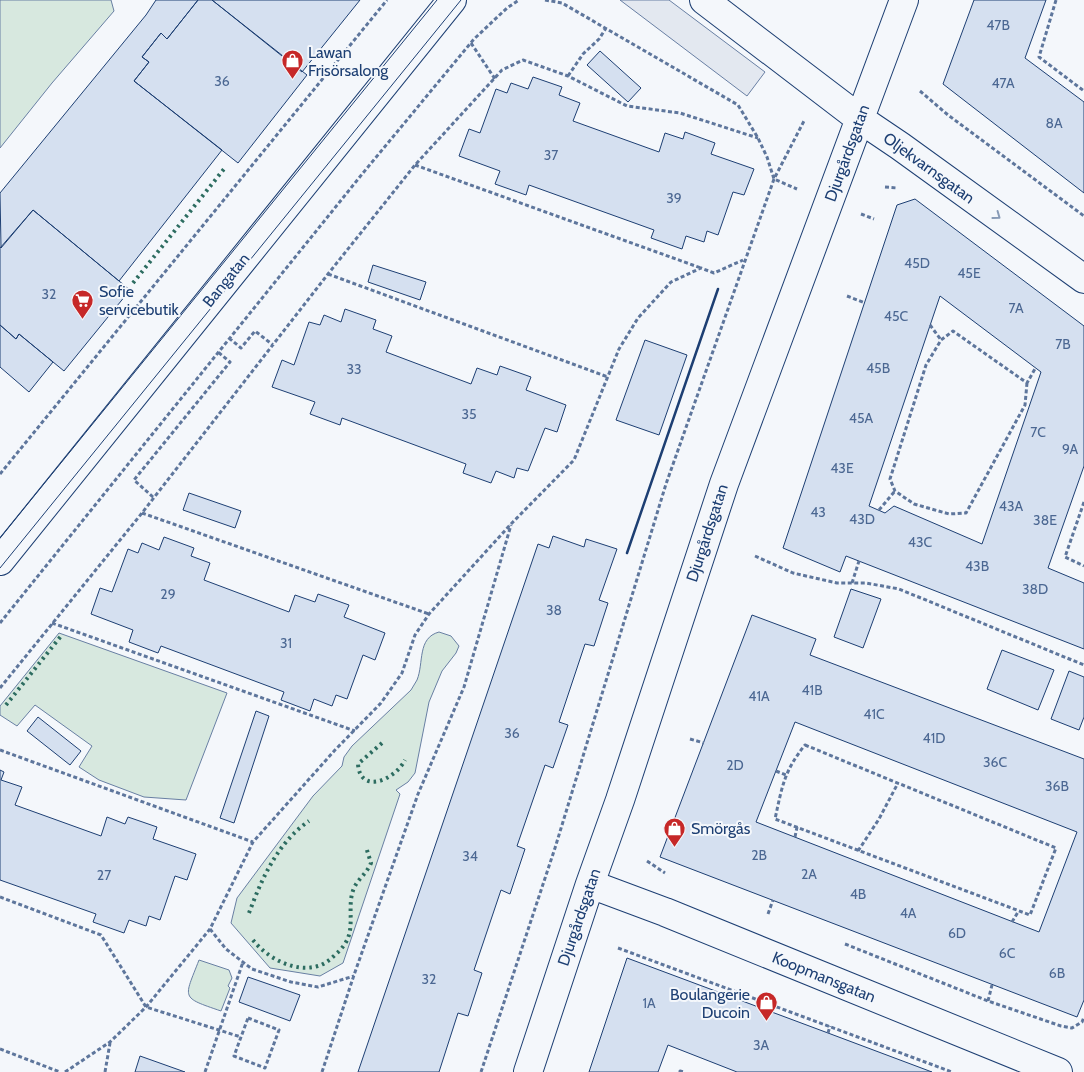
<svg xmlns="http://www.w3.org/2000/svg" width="1084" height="1072" font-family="Cabin,sans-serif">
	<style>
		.green { fill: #d7e8df; stroke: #687fa3 }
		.parking { fill: #e3e8f0; stroke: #687fa3 }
		.building { fill: #d5e0f0; stroke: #1d3f73; fill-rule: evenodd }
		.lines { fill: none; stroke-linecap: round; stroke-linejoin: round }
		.minor-casing { stroke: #1d3f73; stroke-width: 30 }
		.path { stroke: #5e769c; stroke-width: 3; stroke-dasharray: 4 2.5; stroke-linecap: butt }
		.minor { stroke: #f4f7fb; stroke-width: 28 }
		.tram { stroke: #1d3f73; stroke-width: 1 }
		.hedge { stroke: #2c6c60; stroke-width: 4; stroke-dasharray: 2.5 4; stroke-linecap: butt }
		.wall { stroke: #1d3f73; stroke-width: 2.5 }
		.oneway { stroke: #889bb7 }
		.labels { text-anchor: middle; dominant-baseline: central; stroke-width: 4; stroke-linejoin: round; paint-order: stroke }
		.number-label { font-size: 14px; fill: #4b6792 }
		.poi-label { font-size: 16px; fill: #1d3f73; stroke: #f4f7fb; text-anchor: start }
		.street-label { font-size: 16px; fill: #1d3f73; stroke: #f4f7fb }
	</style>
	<rect width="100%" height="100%" fill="#f4f7fb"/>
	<path class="green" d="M0,0H111L114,11L52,83L0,148Z
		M439,632L451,636L459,646L456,653L442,671L429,702L415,773L408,782L396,790L400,794L343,963L320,976L270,968L231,923L237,898L313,796L342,766L344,757L352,746L411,690C413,687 415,683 417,680C424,663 417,638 439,632Z
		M59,633L227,693L186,800L144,797L99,780L79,767L92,746L35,705L17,726L0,715V706Z
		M199,960L229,970L232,978L228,986L230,988L221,1011C180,997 184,999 199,960Z"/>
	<path class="parking" d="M620,0H669L765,72L747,96Z"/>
	<path class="building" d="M156,0H198L167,39L161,33L142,57L149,62L134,81L222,150L119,281L33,210L1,248L0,193L146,15Z
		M198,0H212L307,75L238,163L134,81L149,62L142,57L161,33L167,39Z
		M212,0H360L302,72Z
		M974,0H1046L1025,58L1084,102V193L943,84Z
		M600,51L641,88L628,102L587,65Z
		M533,77L562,87L559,95L580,103L573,121L659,152L665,133L683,139L685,132L715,143L711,154L754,169L744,195L733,192L718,235L707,231L704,242L686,236L682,249L651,238L654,230L529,185L526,195L495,184L500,171L459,156L469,129L480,133L496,89L507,93L511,83L528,89Z
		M915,199L1084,326V466L1048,568L1084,583V649L846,556L840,572L783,548L897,205ZM940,296L1041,372L982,544L894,506L885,513L869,506Z
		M33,210L130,290L64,371L19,334L16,339L0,325V248Z
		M373,265L426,282L420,300L368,282Z
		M345,309L376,320L373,329L392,336L386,352L471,384L477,368L497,375L500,366L531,377L526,390L566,405L557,432L545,428L528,471L517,468L514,478L496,471L491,483L463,473L466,464L342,418L340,425L310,414L315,402L272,387L282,360L294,365L309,322L320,325L324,315L341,322Z
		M0,325L16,339L19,334L53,362L29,392L0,367Z
		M645,340L687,355L659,435L616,420Z
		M189,493L241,511L235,528L183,510Z
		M553,536L584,547L586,539L617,549L599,600L608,603L594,646L585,644L559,722L568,725L553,768L545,765L517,846L525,849L510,894L501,890L474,970L482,973L468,1016L458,1013L439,1072H358L538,544L549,548Z
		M164,537L194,548L191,556L210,563L204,580L289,612L295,595L315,602L318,594L349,605L344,617L385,633L375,660L363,655L347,699L336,695L332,706L314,699L310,711L281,700L284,692L161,646L158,653L129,642L133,630L91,614L100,588L112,592L128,549L138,553L142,543L159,550Z
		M851,589L881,599L863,648L834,637Z
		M752,615L816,639L810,655L1084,759V1000L1077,1017L660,857ZM795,722L1077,832L1039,932L756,822Z
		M1002,650L1054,670L1038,710L987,689Z
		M1069,671L1084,677V717L1079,730L1051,719Z
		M256,711L269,716L234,823L220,818Z
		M38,717L81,751L70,765L27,731Z
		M0,770L4,772L1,780L22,787L15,805L101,836L107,817L125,824L128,817L157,827L153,839L196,854L187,880L175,876L160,920L149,916L146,926L129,920L124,933L93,922L96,914L0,880Z
		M627,958L828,1033L932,1072H737L668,1045L658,1072H589Z
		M248,977L300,995L290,1021L239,1002Z
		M140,1056L185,1072H135Z"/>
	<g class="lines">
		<defs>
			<path id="minor" d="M704,0L860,119L900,146L1084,279
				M0,561L452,0
				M590,884L665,912L1058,1072
				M528,1072L590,884L620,800L724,484L904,0"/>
		</defs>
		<use href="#minor" class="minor-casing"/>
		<path class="path" d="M545,0L562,3L738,105L758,138L767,157L774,179L797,189
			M1056,0L1039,57L1084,91
			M471,43L495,79
			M568,76L583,54L599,39L606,28
			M920,91L948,115L1084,216
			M415,165L701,268
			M885,187L897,188
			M861,214L874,219
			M328,274L608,377
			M847,296L865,303
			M930,325L941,340
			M229,338L241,348L255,331L273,345
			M1027,383L1025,405L966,513L949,514L914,504L895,491L890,479L926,365L941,340L953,331L1027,383L1036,367
			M0,474L387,0
			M153,497L134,480L230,362L218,352
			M1084,502L1065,557L1084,566
			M879,510L895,491
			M142,513L429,614
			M755,556L793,573L837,583H866L899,589L1084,665
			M852,583L859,561
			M0,623L363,173L474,39L507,8L519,0
			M52,623L355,731
			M0,688L142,513L328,274L415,165L502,70L523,60L568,76L627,106L680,113L758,138
			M690,739L704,743
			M805,745L1056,848L1030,915L775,819C782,787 784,771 805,745Z
			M0,750L253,842
			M776,771L786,775
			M795,837L797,827
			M858,851L879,819L898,783
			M647,861L665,873
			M0,897L101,935L146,1007L241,1037
			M768,914L773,900
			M1012,922L1018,912
			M210,929L226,949L252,969L291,982L318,987L354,976
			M845,944L988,1001L1061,1026L1072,1028L1082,1022L1084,1017
			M618,948L952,1072
			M988,1001L992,985
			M248,1018L279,1030L265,1068L234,1056Z
			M828,1033L830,1026
			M0,1049L60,1072
			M65,1072L110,1042L146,1007L210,929L253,842L335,750L381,703L402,673L415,635L429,614L511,524L574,460L619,349L638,318L671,282L701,268L714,273L743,260
			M105,1072L110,1043
			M205,1072L243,962
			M322,1072L354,975L418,794L464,687L511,525
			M481,1072L555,848L666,484L774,179L805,119
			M680,1072V1071L684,1072"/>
		<use href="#minor" class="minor"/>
		<path class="tram" d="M0,538L437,0
			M0,568L461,0"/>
		<path class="hedge" d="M133,283L224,169
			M6,705L61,636
			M382,743L358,764C360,795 395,780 405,760
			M249,913C262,878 278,842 309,821
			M253,940C267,958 295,973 318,966C325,964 331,959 337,953C341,950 346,943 348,938C354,922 347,904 354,888C358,879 367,873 371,863L366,847"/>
		<path class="wall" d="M627,553L718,289"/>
	</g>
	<defs><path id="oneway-chevron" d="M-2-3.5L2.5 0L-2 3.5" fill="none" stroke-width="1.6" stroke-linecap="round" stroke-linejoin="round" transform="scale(1.25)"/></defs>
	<use class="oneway" href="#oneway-chevron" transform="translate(997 216) rotate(36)"/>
	<defs>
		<symbol id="shop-pin" viewBox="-11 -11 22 30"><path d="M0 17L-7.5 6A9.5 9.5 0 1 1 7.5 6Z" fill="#c62828" stroke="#f4f7fb"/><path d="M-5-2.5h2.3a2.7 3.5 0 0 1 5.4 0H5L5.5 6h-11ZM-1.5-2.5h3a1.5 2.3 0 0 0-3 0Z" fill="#fff"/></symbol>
		<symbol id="supermarket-pin" viewBox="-11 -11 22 30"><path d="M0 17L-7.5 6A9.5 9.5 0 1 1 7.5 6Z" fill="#c62828" stroke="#f4f7fb"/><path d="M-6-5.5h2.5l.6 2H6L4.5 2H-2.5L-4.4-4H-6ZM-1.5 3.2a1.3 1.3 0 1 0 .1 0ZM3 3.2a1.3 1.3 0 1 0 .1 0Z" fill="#fff"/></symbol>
	</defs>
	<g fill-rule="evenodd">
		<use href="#shop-pin" x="280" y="48" width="25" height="34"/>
		<use href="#supermarket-pin" x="70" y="288" width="25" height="34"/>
		<use href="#shop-pin" x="662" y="816" width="25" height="34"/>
		<use href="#shop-pin" x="754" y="990" width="25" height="34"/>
	</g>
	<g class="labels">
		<g class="number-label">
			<text x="998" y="25">47B</text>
			<text x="222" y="81">36</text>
			<text x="1003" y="83">47A</text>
			<text x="1054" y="123">8A</text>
			<text x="551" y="155">37</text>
			<text x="674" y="198">39</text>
			<text x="917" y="263">45D</text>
			<text x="969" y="273">45E</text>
			<text x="49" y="294">32</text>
			<text x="1016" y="308">7A</text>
			<text x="896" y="316">45C</text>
			<text x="1063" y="344">7B</text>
			<text x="878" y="368">45B</text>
			<text x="354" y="369">33</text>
			<text x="469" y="414">35</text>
			<text x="861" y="418">45A</text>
			<text x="1038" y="432">7C</text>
			<text x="1070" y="449">9A</text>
			<text x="842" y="468">43E</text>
			<text x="1011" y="506">43A</text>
			<text x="818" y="512">43</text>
			<text x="862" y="519">43D</text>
			<text x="1045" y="520">38E</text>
			<text x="920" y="542">43C</text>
			<text x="977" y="566">43B</text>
			<text x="1035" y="589">38D</text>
			<text x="168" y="594">29</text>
			<text x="554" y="610">38</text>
			<text x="286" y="643">31</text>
			<text x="812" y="690">41B</text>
			<text x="759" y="696">41A</text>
			<text x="874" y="714">41C</text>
			<text x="512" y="733">36</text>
			<text x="934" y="738">41D</text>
			<text x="995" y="762">36C</text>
			<text x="735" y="765">2D</text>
			<text x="1057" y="786">36B</text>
			<text x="759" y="855">2B</text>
			<text x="470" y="856">34</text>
			<text x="809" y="874">2A</text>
			<text x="104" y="875">27</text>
			<text x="858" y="894">4B</text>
			<text x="908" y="913">4A</text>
			<text x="957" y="933">6D</text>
			<text x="1007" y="953">6C</text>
			<text x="1057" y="973">6B</text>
			<text x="429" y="979">32</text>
			<text x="649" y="1003">1A</text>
			<text x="761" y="1045">3A</text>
		</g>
		<g class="poi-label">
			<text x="308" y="52">Lawan<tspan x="308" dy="18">Frisörsalong</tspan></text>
			<text x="99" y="291">Sofie<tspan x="99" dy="18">servicebutik</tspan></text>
			<text x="691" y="828">Smörgås</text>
			<text x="750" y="994" text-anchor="end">Boulangerie<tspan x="750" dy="18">Ducoin</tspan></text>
		</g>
		<g class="street-label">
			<text transform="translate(847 153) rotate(-70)">Djurgårdsgatan</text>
			<text transform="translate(929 168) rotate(36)">Oljekvarnsgatan</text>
			<text transform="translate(226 280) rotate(-51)">Bangatan</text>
			<text transform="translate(707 533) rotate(-72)">Djurgårdsgatan</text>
			<text transform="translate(579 917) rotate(-71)">Djurgårdsgatan</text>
			<text transform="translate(824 977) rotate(22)">Koopmansgatan</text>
		</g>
	</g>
</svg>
